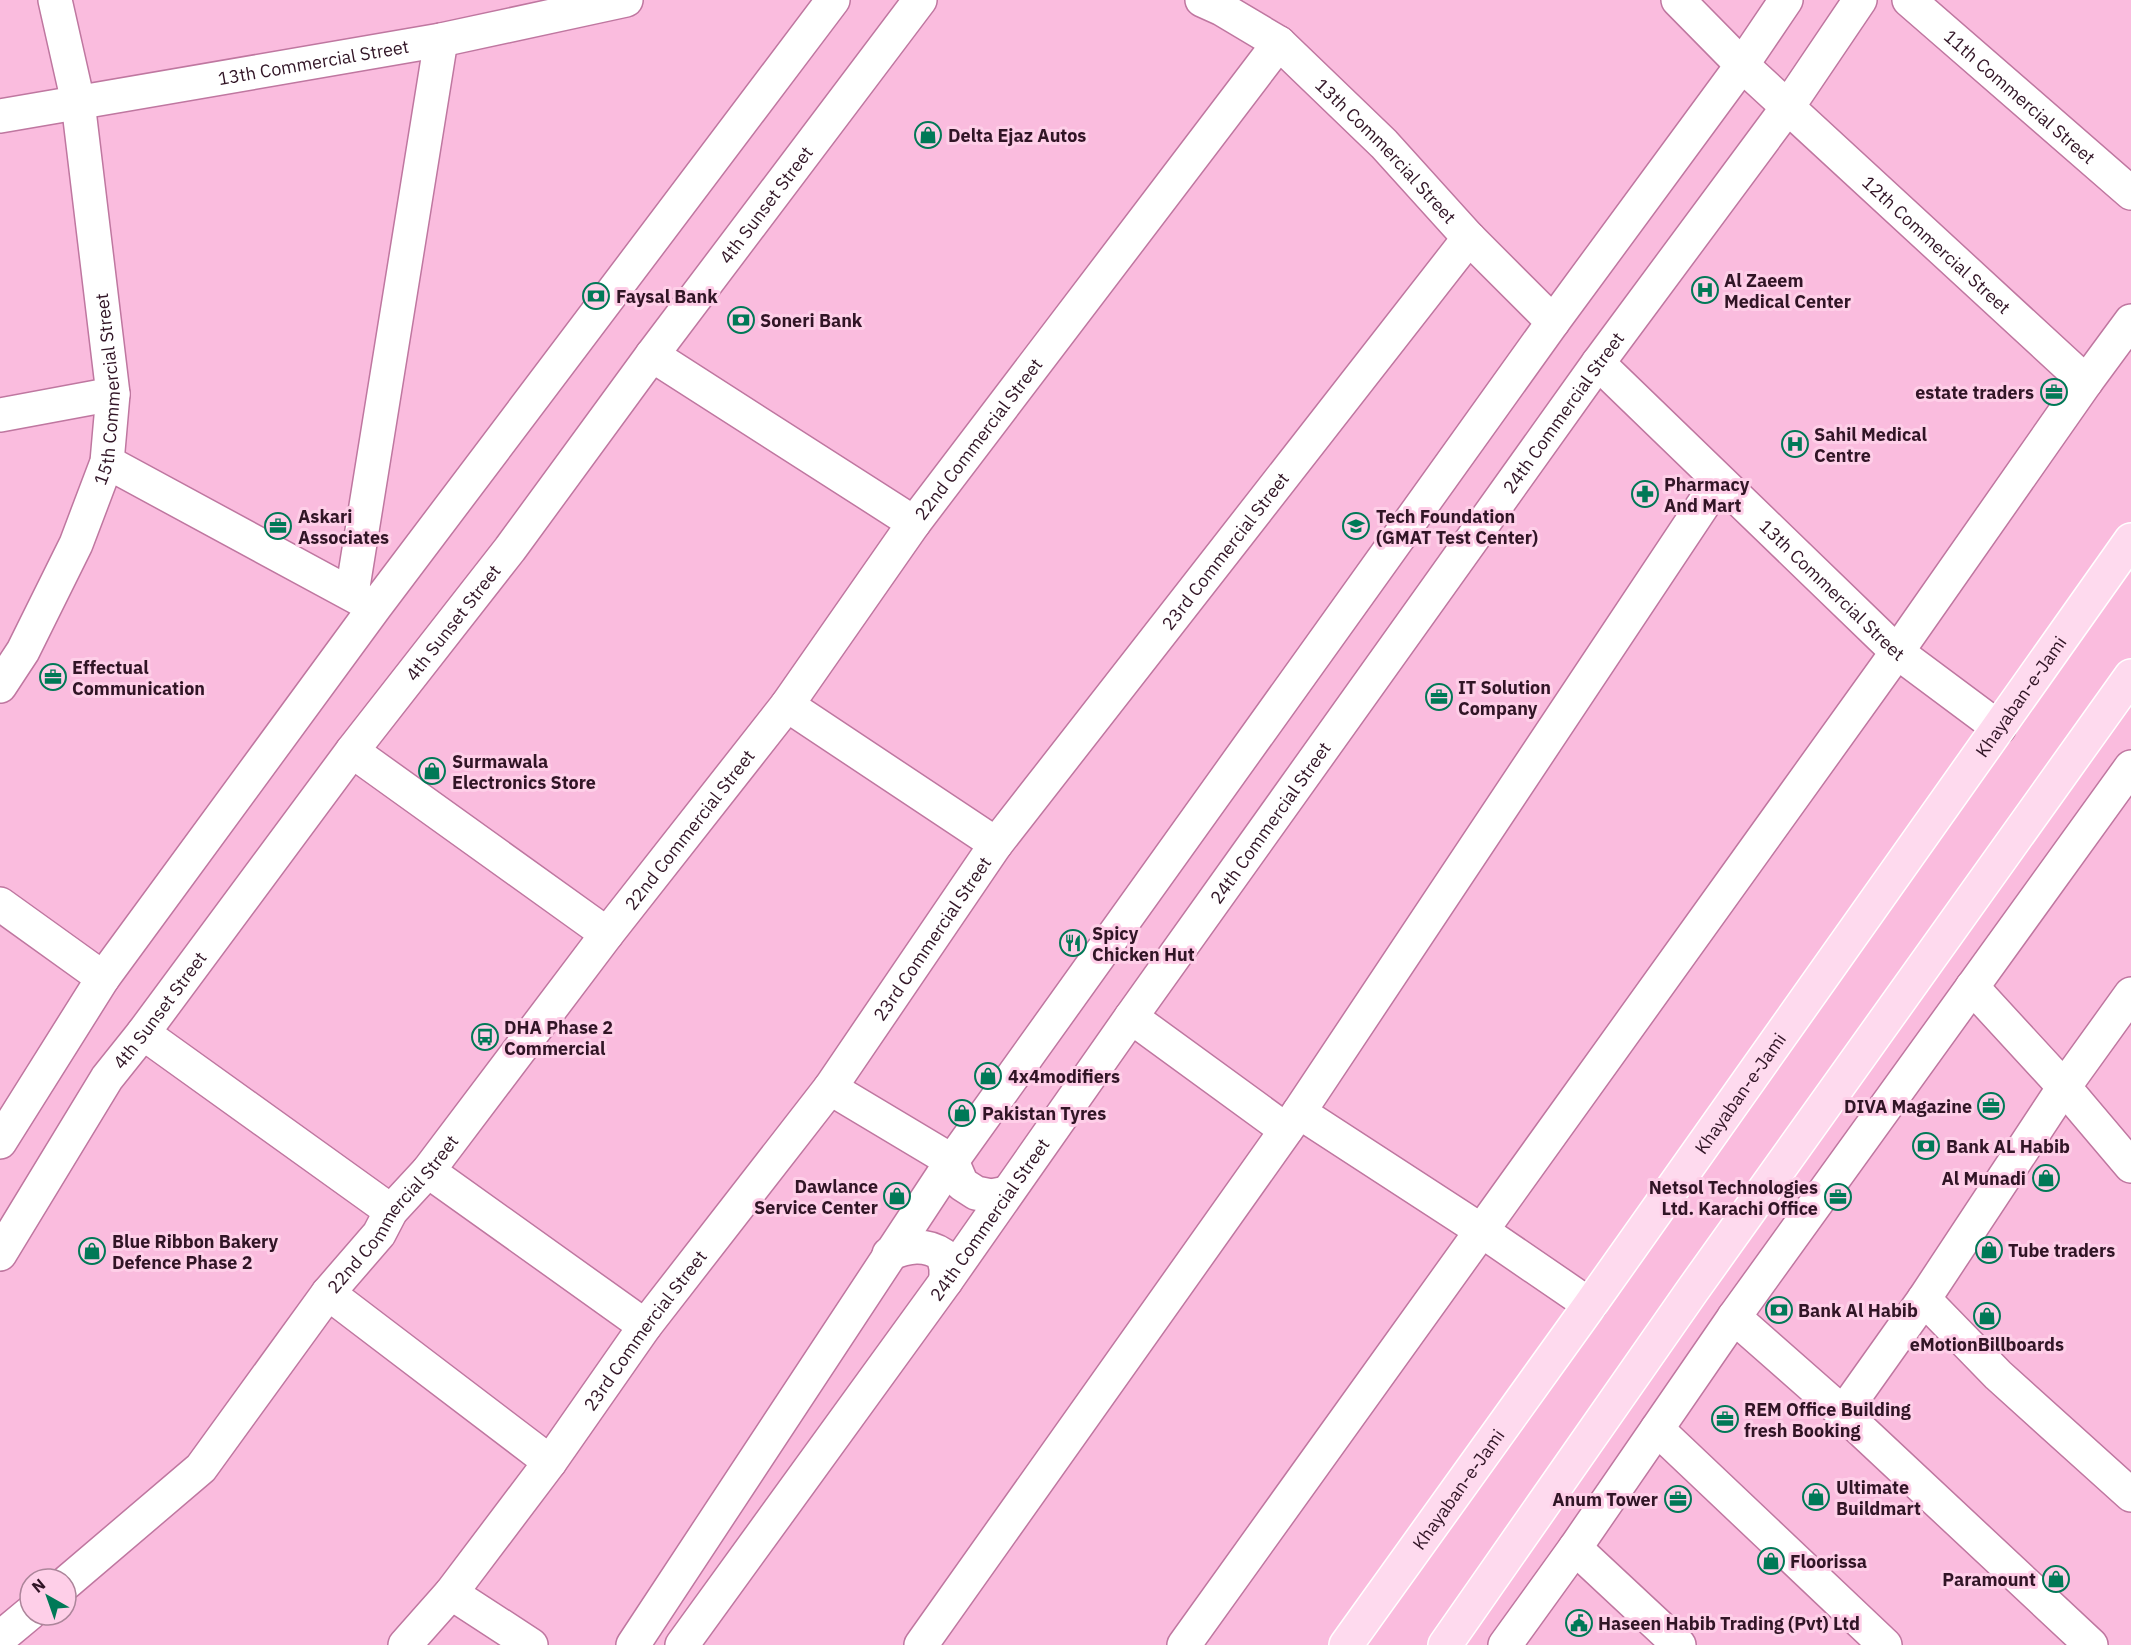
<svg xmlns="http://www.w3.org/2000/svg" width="2131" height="1645" font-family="'IBM Plex Sans',sans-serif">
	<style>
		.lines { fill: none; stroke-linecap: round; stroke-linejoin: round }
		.minor-casing { stroke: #bf77a0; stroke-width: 36 }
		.major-casing { stroke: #fff; stroke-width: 36 }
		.minor { stroke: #fff; stroke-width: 33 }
		.major { stroke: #fedaee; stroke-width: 33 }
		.labels { text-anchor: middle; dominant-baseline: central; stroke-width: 6; stroke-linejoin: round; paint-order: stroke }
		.street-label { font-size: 18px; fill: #311526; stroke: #fecfe8 }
		.poi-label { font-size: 18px; font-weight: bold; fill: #311526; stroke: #fecfe8; text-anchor: start }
	</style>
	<rect width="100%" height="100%" fill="#fabcde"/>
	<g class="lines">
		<defs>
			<g id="minor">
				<path id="s1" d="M1202,0L1222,9L1279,43L1384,144L1469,238L1553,322"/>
				<path id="s2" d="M1678,0L1742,65L2086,382"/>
				<path id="s3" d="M1909,0L2131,193"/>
				<path id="s4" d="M0,116L441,40L626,0"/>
				<path d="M652,355L914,523"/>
				<path id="s5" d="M1598,363L1897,652L1999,728"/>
				<path d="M0,415L113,394"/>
				<path d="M107,462L369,604"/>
				<path d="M352,593L441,40"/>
				<path id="s6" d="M0,686L23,651L76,544L107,462L113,394L78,102L55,0"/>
				<path d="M787,705L996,844"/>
				<path d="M352,751L607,934"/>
				<path d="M0,904L103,978"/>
				<path d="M1972,987L2064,1087L2131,1166"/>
				<path d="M1131,1017L1286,1130"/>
				<path d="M143,1033L391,1211"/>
				<path d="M830,1088L952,1161L962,1184L976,1193L991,1196L1007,1193"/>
				<path d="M1299,1112L1482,1231L1590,1305"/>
				<path d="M0,1142L103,978L375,607L833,0"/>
				<path d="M428,1171L645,1326"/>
				<path id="s7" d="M0,1254L107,1078L143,1033L352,751L510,549L652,355L920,0"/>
				<path d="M889,1254C908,1246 925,1243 943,1255L946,1268V1281"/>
				<path d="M328,1293L550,1462"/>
				<path d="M1924,1299L1998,1375L2131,1495"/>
				<path d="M1734,1317L1843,1413L2091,1645"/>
				<path d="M1843,1413L1924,1299L2064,1087L2131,994"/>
				<path d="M1657,1429L1885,1645"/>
				<path d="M1575,1548L1679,1645"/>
				<path id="s8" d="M66,1583L201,1468L328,1293L379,1234L391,1211L428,1171L607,934L787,705L914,523L1279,43"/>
				<path d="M451,1593L531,1645"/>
				<path d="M0,1638L30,1613"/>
				<path id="s9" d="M405,1645L451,1593L550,1462L645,1326L830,1088L996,844L1469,238"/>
				<path d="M633,1645L952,1161L1553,322L1742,65L1786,0"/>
				<path id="s10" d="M682,1645L946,1281L1131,1017L1598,363L1787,108L1860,0"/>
				<path d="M921,1645L1299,1112L1719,481"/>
				<path d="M1184,1645L1897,652L2086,382L2131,321"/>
				<path d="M1505,1645L1575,1548L1734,1317L2131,767"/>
			</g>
			<g id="major">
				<path id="s11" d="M1346,1645L1590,1305L2131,540"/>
				<path d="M1445,1645L1692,1291L2131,676"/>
			</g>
		</defs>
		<use href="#minor" class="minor-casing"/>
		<use href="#major" class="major-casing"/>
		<use href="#minor" class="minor"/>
		<use href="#major" class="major"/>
	</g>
	<defs>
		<symbol id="shop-ring" viewBox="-11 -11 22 22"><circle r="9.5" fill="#fecfe8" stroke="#007957" stroke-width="1.5"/><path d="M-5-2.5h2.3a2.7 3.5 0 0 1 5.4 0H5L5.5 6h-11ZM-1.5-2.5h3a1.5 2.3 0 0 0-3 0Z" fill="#007957"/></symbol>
		<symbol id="hospital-ring" viewBox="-11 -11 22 22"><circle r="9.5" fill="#fecfe8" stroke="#007957" stroke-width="1.5"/><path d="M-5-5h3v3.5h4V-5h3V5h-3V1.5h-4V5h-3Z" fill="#007957"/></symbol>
		<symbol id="bank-ring" viewBox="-11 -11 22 22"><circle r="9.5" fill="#fecfe8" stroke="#007957" stroke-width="1.5"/><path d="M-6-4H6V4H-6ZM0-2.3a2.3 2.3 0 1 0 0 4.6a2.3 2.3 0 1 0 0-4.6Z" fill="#007957"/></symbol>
		<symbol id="office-ring" viewBox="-11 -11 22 22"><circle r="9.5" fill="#fecfe8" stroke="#007957" stroke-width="1.5"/><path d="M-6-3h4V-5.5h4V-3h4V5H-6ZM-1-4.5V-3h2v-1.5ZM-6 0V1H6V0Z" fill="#007957"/></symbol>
		<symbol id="pharmacy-ring" viewBox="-11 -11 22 22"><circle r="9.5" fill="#fecfe8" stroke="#007957" stroke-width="1.5"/><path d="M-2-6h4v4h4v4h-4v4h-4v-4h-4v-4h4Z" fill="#007957"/></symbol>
		<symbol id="university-ring" viewBox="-11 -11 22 22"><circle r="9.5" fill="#fecfe8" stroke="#007957" stroke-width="1.5"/><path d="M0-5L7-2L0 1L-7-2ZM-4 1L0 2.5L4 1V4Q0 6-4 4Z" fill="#007957"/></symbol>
		<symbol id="restaurant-ring" viewBox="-11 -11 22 22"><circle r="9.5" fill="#fecfe8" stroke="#007957" stroke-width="1.5"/><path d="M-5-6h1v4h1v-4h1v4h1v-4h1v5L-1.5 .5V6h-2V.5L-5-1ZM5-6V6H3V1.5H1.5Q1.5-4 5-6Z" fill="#007957"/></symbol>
		<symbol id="bus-ring" viewBox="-11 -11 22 22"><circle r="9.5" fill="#fecfe8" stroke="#007957" stroke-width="1.5"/><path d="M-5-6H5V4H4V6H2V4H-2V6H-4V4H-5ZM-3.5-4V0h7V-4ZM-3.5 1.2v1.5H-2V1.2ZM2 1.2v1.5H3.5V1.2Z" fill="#007957"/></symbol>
		<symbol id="civic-ring" viewBox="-11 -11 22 22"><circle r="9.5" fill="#fecfe8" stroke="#007957" stroke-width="1.5"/><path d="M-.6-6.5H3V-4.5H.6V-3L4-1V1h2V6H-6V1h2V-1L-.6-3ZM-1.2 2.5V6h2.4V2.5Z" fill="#007957"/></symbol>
	</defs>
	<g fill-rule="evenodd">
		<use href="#shop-ring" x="913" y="120" width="30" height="30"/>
		<use href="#hospital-ring" x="1690" y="275" width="30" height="30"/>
		<use href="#bank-ring" x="581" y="281" width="30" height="30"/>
		<use href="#bank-ring" x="726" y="305" width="30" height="30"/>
		<use href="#office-ring" x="2039" y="377" width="30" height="30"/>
		<use href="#hospital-ring" x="1780" y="429" width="30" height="30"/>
		<use href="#pharmacy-ring" x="1630" y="479" width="30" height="30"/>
		<use href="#office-ring" x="263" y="511" width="30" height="30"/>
		<use href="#university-ring" x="1341" y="511" width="30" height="30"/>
		<use href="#office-ring" x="38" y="662" width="30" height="30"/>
		<use href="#office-ring" x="1424" y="682" width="30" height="30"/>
		<use href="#shop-ring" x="417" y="756" width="30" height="30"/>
		<use href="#restaurant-ring" x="1058" y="928" width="30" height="30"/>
		<use href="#bus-ring" x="470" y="1022" width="30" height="30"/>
		<use href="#shop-ring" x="973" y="1061" width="30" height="30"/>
		<use href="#office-ring" x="1976" y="1091" width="30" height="30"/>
		<use href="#shop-ring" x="947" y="1098" width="30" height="30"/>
		<use href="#bank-ring" x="1911" y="1131" width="30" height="30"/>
		<use href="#shop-ring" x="2031" y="1163" width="30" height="30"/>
		<use href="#shop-ring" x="882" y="1181" width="30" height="30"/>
		<use href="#office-ring" x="1823" y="1182" width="30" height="30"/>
		<use href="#shop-ring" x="1974" y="1235" width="30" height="30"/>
		<use href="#shop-ring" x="77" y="1236" width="30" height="30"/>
		<use href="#bank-ring" x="1764" y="1295" width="30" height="30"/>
		<use href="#shop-ring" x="1972" y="1301" width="30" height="30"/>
		<use href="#office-ring" x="1710" y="1404" width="30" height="30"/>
		<use href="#shop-ring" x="1801" y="1482" width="30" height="30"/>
		<use href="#office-ring" x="1663" y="1484" width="30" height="30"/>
		<use href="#shop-ring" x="1756" y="1546" width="30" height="30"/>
		<use href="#shop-ring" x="2041" y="1564" width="30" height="30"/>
		<use href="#civic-ring" x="1564" y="1608" width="30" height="30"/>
	</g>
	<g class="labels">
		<g class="street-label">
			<text stroke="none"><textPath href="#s4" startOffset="318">13th Commercial Street</textPath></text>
			<text stroke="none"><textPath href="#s3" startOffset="147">11th Commercial Street</textPath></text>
			<text stroke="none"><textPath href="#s1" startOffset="240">13th Commercial Street</textPath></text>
			<text stroke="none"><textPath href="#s7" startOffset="1300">4th Sunset Street</textPath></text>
			<text stroke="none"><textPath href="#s2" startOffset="356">12th Commercial Street</textPath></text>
			<text stroke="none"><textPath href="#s6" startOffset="322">15th Commercial Street</textPath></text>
			<text stroke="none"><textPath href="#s10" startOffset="1515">24th Commercial Street</textPath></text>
			<text stroke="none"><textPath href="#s8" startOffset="1468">22nd Commercial Street</textPath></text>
			<text stroke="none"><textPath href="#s9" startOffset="1368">23rd Commercial Street</textPath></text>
			<text stroke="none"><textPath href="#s5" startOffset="326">13th Commercial Street</textPath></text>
			<text stroke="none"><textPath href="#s7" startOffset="778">4th Sunset Street</textPath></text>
			<text stroke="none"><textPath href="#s11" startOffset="1164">Khayaban-e-Jami</textPath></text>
			<text stroke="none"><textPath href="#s10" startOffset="1011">24th Commercial Street</textPath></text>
			<text stroke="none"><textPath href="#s8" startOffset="982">22nd Commercial Street</textPath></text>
			<text stroke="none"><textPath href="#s9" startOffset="882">23rd Commercial Street</textPath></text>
			<text stroke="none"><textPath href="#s7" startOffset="292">4th Sunset Street</textPath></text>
			<text stroke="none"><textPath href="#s11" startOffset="678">Khayaban-e-Jami</textPath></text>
			<text stroke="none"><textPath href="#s8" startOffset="496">22nd Commercial Street</textPath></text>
			<text stroke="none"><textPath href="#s10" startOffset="525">24th Commercial Street</textPath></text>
			<text stroke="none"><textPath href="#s9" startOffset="396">23rd Commercial Street</textPath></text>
			<text stroke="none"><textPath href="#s11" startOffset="192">Khayaban-e-Jami</textPath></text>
		</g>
		<g class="poi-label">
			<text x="948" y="135">Delta Ejaz Autos</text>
			<text x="1724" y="280">Al Zaeem<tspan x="1724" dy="21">Medical Center</tspan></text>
			<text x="616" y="296">Faysal Bank</text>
			<text x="760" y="320">Soneri Bank</text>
			<text x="2034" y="392" text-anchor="end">estate traders</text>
			<text x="1814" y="434">Sahil Medical<tspan x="1814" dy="21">Centre</tspan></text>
			<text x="1664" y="484">Pharmacy<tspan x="1664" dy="21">And Mart</tspan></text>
			<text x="298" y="516">Askari<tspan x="298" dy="21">Associates</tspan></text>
			<text x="1376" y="516">Tech Foundation<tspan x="1376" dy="21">(GMAT Test Center)</tspan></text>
			<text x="72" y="667">Effectual<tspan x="72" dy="21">Communication</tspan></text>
			<text x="1458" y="687">IT Solution<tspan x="1458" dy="21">Company</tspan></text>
			<text x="452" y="761">Surmawala<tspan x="452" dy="21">Electronics Store</tspan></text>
			<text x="1092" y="933">Spicy<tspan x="1092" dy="21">Chicken Hut</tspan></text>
			<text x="504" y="1027">DHA Phase 2<tspan x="504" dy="21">Commercial</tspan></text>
			<text x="1008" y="1076">4x4modifiers</text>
			<text x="1972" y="1106" text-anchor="end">DIVA Magazine</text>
			<text x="982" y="1113">Pakistan Tyres</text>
			<text x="1946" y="1146">Bank AL Habib</text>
			<text x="2026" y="1178" text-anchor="end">Al Munadi</text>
			<text x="878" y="1186" text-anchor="end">Dawlance<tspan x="878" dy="21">Service Center</tspan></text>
			<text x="1818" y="1187" text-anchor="end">Netsol Technologies<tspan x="1818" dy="21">Ltd. Karachi Office</tspan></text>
			<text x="112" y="1241">Blue Ribbon Bakery<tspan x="112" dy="21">Defence Phase 2</tspan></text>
			<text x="2008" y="1250">Tube traders</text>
			<text x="1798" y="1310">Bank Al Habib</text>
			<text x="1987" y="1344" text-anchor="middle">eMotionBillboards</text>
			<text x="1744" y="1409">REM Office Building<tspan x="1744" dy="21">fresh Booking</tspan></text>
			<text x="1836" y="1487">Ultimate<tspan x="1836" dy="21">Buildmart</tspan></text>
			<text x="1658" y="1499" text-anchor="end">Anum Tower</text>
			<text x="1790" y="1561">Floorissa</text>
			<text x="2036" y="1579" text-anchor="end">Paramount</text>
			<text x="1598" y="1623">Haseen Habib Trading (Pvt) Ltd</text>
		</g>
	</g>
	<g transform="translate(48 1597) rotate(320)"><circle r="28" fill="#fecfe8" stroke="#ac859a" stroke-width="1.5"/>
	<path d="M0-4.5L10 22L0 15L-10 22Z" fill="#007957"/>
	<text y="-9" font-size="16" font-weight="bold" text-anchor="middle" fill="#311526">N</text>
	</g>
</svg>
